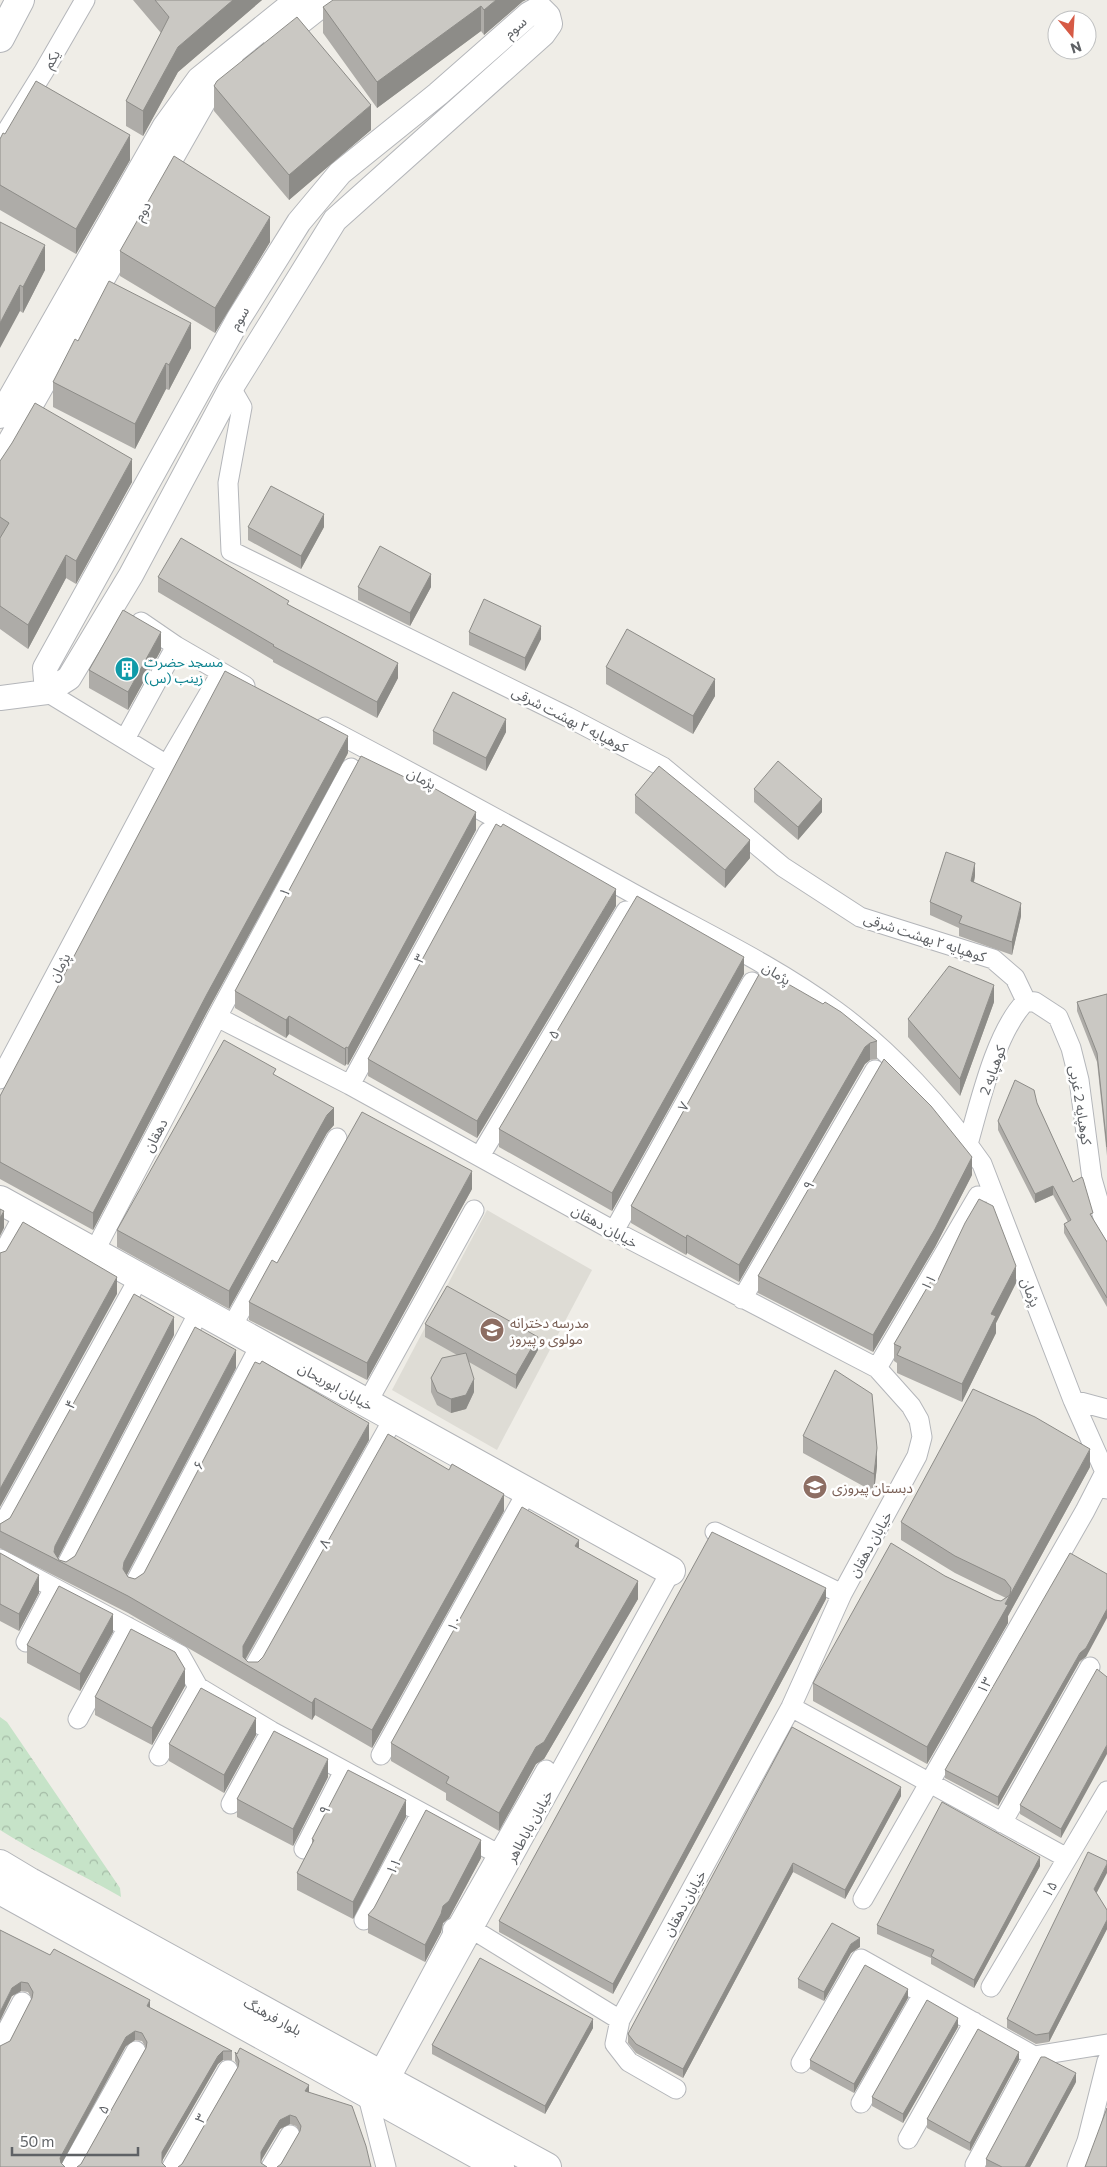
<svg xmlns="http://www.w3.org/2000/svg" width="1107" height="2167" font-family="Commissioner,'Noto Sans Arabic',sans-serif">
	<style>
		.education { fill: #dedcd5 }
		.park { fill: url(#park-crowns) }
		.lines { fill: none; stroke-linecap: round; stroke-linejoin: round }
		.minor-casing { stroke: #b4b6ba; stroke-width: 21 }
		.tertiary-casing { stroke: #b4b6ba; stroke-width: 26 }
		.secondary-casing { stroke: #b3b5b9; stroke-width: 30 }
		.minor { stroke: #fff; stroke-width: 19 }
		.tertiary { stroke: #fff; stroke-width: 24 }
		.secondary { stroke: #fff; stroke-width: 28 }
		.wall { fill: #aeaca8 }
		.shaded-wall { fill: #8d8c88 }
		.building { fill: #cac8c3; stroke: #8d8c88 }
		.labels { text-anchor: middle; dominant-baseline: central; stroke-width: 5; stroke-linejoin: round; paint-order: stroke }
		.street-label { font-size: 14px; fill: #5e6165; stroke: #fff }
		.culture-label { font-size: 14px; fill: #0d838f; stroke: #fff; text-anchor: start }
		.education-label { font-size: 14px; fill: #785e54; stroke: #fff; text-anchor: start }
	</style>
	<defs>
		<pattern id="park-crowns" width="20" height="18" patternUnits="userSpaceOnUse" patternTransform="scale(1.25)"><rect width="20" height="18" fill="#c6e3c8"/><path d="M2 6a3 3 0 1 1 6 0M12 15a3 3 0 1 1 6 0" fill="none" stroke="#a4bba6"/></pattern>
	</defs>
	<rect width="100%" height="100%" fill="#efede7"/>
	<path class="education" d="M487,1210L592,1270L497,1450L392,1390Z"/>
	<path class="park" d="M0,1717L7,1722L120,1888L121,1897C81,1874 39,1855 0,1830Z"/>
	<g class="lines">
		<defs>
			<path id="minor" d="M0,142L44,71L85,0
				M231,388L242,407L228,483L231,551L568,717L663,767L783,867L860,917L993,959L1015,978L1026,1001
				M141,622L176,646L245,686
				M47,692L167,765
				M325,727C426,780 525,834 625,889C696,929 771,963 836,1011C891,1051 944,1109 982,1164L1073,1400L1105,1472L1107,1489
				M125,739L176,646
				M1026,1001L1035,1002L1058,1017L1071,1048L1079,1080L1092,1179L1107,1231
				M217,1017L350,1085L614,1231L877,1368L911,1406L919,1420L922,1437L917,1456L842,1594L791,1707L620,2020L472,1929
				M0,1079L167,765L221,673
				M350,1085L488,832
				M968,1144C980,1102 996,1031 1026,1001
				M480,1156L626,911
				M614,1231L752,982
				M94,1252L217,1017L351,768
				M0,1259L24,1214
				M742,1299L875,1070
				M231,1328L337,1138
				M877,1368L978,1196
				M1073,1400L1107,1409
				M367,1403L474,1210
				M0,1530L139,1278
				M715,1532L842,1594
				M0,1559L180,1655L198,1687L271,1731L498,1854
				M65,1568L200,1310
				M134,1585L261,1344
				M26,1642L54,1588
				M253,1669L394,1418
				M791,1707L1067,1858
				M78,1719L128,1627
				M381,1755L527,1492
				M159,1756L198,1687
				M231,1804L271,1731
				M1002,1823L1090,1667
				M304,1849L344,1771
				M863,1899L1085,1511L1105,1472
				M364,1920L421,1813
				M991,1987L1107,1791
				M620,2020L615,2044L629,2062L676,2089
				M0,2044L22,2002
				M384,2063L455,1930L546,1770
				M801,2063L861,1959L1034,2056
				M389,2081L671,1571
				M367,2093L386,2167
				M861,2103L923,1994
				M908,2139L974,2022
				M975,2165L1034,2056L1107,2044
				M71,2167L136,2051
				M172,2167L228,2070
				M271,2167L290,2135
				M1077,2167L1087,2141L1107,2061"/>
			<path id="tertiary" d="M276,41L328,0
				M0,416L165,126L199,79L297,0
				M0,459L206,97L238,71
				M0,698L47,692L69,678L131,575L231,388L335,220L543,34L550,24L548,16L540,8L529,14L438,94L340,173L299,222L239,318L45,668L47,692
				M455,1930L472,1929"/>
			<path id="secondary" d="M0,38L20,0
				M0,1200L671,1571
				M0,1864L30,1882L378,2073L389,2081L547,2167
				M0,1890L500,2167"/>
		</defs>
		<use href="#minor" class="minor-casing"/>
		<use href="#tertiary" class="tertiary-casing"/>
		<use href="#secondary" class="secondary-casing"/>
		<use href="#minor" class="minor"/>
		<use href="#tertiary" class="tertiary"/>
		<use href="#secondary" class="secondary"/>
	</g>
	<path class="wall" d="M133,0H262L178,72L143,136L126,126V101L161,33Z
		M522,2L484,35L481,31L377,108L323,33V7Z
		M214,86L371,130L289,200L214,111Z
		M0,139L130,160L76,254L0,210Z
		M0,222L45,270L23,313L20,311Z
		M270,242L215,333L120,276V251Z
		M78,341L191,348L169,390L166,389L135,449L53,407V382Z
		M0,461L132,482L76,584L66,578L28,649L0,629Z
		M248,527H324L301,569L248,540Z
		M158,577L289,605L398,678L377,718L273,662V660L158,592Z
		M358,587H431L410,626L358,600Z
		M469,632L541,639L525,671L469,645Z
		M161,650L128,710L89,688V670Z
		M606,667L715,696L693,734L606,684Z
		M433,731L506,732L486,771L433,744Z
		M348,753L207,1012L93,1230L0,1179V1096Z
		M754,789L822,812L798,840L754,802Z
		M635,795L750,858L725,888L635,813Z
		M476,830L348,1065L346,1064L345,1066L289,1034L286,1038L235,1008V991Z
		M975,876L974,882L1021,916L1012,955L959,936V928L930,915V902Z
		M616,906L477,1138L368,1076V1059Z
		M762,969L877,1041V1059L870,1060L865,1064L739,1282L687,1253L686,1255L631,1223V1206Z
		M744,974L612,1211L499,1147V1129Z
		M1107,994V1156L1097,1062L1077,1011V1002Z
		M994,1002L960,1096L908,1037V1019Z
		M276,1076L334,1125L327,1133L229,1309L117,1247V1230Z
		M1037,1103L1073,1182L1093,1219L1107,1242V1307L1064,1233V1224L1068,1222L1053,1195L1035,1203L998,1130V1121Z
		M972,1175L935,1247L873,1352L758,1293V1276Z
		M472,1189L367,1380L249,1320V1302L277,1263Z
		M1016,1283L996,1323V1333L962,1402L897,1373V1363L894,1361V1344L936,1284Z
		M425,1324L538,1350L516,1389L469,1362L474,1392L466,1409L451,1413L437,1405L431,1392V1378L457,1355L425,1337Z
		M174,1335L58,1558L59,1560L66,1562L75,1556L236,1368L127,1575L128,1577L135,1579L369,1440L246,1659L248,1662H258L504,1511L372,1748L315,1715L312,1720L128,1613L0,1548V1524L10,1518Z
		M803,1436L877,1466L874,1492L803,1453Z
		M1090,1467L1008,1616V1623L927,1764L813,1701V1683L945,1576L995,1600L1001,1601L1006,1598L955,1573L901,1540V1522Z
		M579,1548L638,1599L544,1759L536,1764L499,1831L446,1800V1793L391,1761V1743Z
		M0,1553L39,1593L19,1631L0,1621Z
		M826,1599L613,1994L499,1932V1921Z
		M113,1632L80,1691L27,1663V1645Z
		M1086,1657L1080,1661L998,1806L945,1778V1770Z
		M1107,1677L1061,1838L1020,1814V1805Z
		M185,1686L152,1745L95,1715V1697Z
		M792,1727L901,1796L845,1899L793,1872L683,2078L636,2053L628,2043V2034Z
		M256,1735L224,1793L169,1761V1744Z
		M328,1777L293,1846L237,1817V1799Z
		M406,1817L353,1919L297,1890V1873L312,1844V1839Z
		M481,1858L449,1918L443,1923L441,1932L425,1962L368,1933V1915Z
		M1040,1866L974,1988L931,1964V1958L877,1934V1925Z
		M1096,1893L1107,1910V1929L1049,2042L1036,2044L1007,2028V2019Z
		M0,1930L232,2051V2060H223L218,2064L162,2161V2163L81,2164L146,2048L142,2041L135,2040L126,2046L0,2167L1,2046L10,2041L32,1999L28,1992L21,1991L12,1996Z
		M860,1947L851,1953L824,2001L798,1988V1979Z
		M908,1998L854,2093L810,2069V2060Z
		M958,2027L903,2123L872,2106V2097Z
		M593,2028L545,2114L432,2054V2045Z
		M235,2052L309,2092L371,2167L281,2164L300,2132L296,2126L290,2124L280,2129L261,2161L182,2164L238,2067L235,2061Z
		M1019,2060L970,2151L927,2128V2119Z
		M1076,2082L1030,2167H986V2159Z"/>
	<path class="shaded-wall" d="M233,0H262L178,72L143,136V111L178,47Z
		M496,0H526L522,2L484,35V10Z
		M481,6V31L377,108V82Z
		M371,105V130L289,200V175Z
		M130,135V160L76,254V229Z
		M270,217V242L215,333V308Z
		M45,245V270L23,313V287Z
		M20,285V311L0,348V323Z
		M191,323V348L169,390V365Z
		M166,363V389L135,449V424Z
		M132,459V482L76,584V561Z
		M324,514V527L301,569V556Z
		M66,555V578L28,649V625Z
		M431,574V587L410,626V613Z
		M541,626V639L525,671V658Z
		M161,632V650L128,710V692Z
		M398,663V678L377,718V702Z
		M715,679V696L693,734V716Z
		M506,719V732L486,771V758Z
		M348,736V753L207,1012L93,1230V1213L207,994Z
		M822,799V812L798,840V827Z
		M476,812V830L348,1065V1048Z
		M750,840V858L725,888V870Z
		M975,863V876L971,894V881Z
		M616,889V906L477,1138V1121Z
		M1021,903V916L1012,955V942Z
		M744,957V974L612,1211V1193Z
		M994,985V1002L960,1096V1079Z
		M289,1016V1034L286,1038V1020Z
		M870,1043V1060L865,1064L739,1282V1265L865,1047Z
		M346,1047V1064L345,1066V1049Z
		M334,1108V1125L327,1133L229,1309V1291L327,1115Z
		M972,1157V1175L935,1247L873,1352V1335Z
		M472,1171V1189L367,1380V1363Z
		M1053,1186V1195L1035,1203V1194Z
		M4,1211V1228L0,1236V1218Z
		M687,1235V1253L686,1255V1238Z
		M1016,1266V1283L996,1323V1333L962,1402V1384L991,1314Z
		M117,1277V1294L0,1507V1489Z
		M174,1317V1335L57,1560L54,1552L55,1546Z
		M538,1337V1350L516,1389V1375Z
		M236,1350V1368L124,1580L123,1569L124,1562Z
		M474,1379V1392L466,1409L451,1413V1399Z
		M369,1423V1440L243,1663V1646Z
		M877,1448V1466L874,1492V1474Z
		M1090,1449V1467L1008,1616V1623L927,1764V1747Z
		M504,1494V1511L372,1748V1730Z
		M579,1540V1557L575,1546Z
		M39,1575V1593L19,1631V1614Z
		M638,1581V1599L544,1759L536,1764L499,1831V1813L536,1747Z
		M826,1588V1599L613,1994V1984Z
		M1107,1609V1618L1086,1657L1080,1661L998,1806V1797L1080,1653Z
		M113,1614V1632L80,1691V1674Z
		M185,1669V1686L152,1745V1728Z
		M315,1698V1715L312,1720V1703Z
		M256,1718V1735L224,1793V1775Z
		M1107,1745V1754L1061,1838V1829Z
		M328,1759V1777L293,1846V1829Z
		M901,1787V1796L845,1899V1890Z
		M406,1800V1817L353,1919V1902Z
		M481,1840V1858L449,1918L443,1923L441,1932L425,1962V1945L443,1906Z
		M1040,1857V1866L974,1988V1980Z
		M793,1863V1872L683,2078V2069Z
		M1107,1864V1873L1094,1898V1889Z
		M1107,1920V1929L1049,2042V2033Z
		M860,1938V1947L851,1953L824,2001V1992L851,1944Z
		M21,1982V1991L12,1996L0,2021V2012L12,1988Z
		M908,1989V1998L854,2093V2084Z
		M150,2000V2009L147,2006Z
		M958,2018V2027L903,2123V2114Z
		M593,2019V2028L545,2114V2106Z
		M135,2031V2040L126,2046L60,2167V2158L126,2037Z
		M223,2051V2060L218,2064L162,2161V2152L218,2056Z
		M1019,2052V2060L970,2151V2143Z
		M1076,2073V2082L1030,2167H1025Z
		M309,2085V2094L305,2091Z
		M290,2115V2124L280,2129L261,2161V2152L280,2120Z"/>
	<path class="building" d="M155,0H233L178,47L143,111L126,101L169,17Z
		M333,0H496L484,10L481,6L377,82L323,7Z
		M297,17L371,105L289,175L214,86L217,81Z
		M36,81L130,135L76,229L0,185V139L3,133L5,134Z
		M174,156L270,217L215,308L120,251Z
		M0,222L45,245L23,287L20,285L0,323Z
		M109,281L191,323L169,365L166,363L135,424L53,382L75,339L78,341Z
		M35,403L132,459L76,561L66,555L28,625L0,606V538L9,523L0,517V461L12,443Z
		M271,486L324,514L301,556L248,527Z
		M181,538L289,601L287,604L398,663L377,702L273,646L274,645L158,577Z
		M380,546L431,574L410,613L358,587Z
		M484,599L541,626L525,658L469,632Z
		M123,610L161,632L128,692L89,670Z
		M627,629L715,679L693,716L606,667Z
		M225,671L348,736L207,994L93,1213L0,1162V1096Z
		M453,692L506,719L486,758L433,731Z
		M361,756L423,786L425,783L476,812L348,1048L346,1047L345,1049L289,1016L286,1020L235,991Z
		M778,761L822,799L798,827L754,789Z
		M659,766L750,840L725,870L635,795Z
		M496,824L501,827L503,824L616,889L477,1121L368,1059Z
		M946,852L975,863L971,881L1021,903L1012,942L959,923L962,916L930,902Z
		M637,896L744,957L612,1193L499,1129Z
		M949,966L994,985L960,1079L908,1019Z
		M762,969L823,1004L825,1002L841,1012L877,1041L870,1043L865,1047L739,1265L687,1235L686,1238L631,1206Z
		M1107,994V1147L1097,1053L1077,1002Z
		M224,1040L276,1069L273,1074L334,1108L327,1115L229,1291L117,1230Z
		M884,1059L931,1106L972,1157L935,1229L873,1335L758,1276Z
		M1015,1080L1034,1090L1037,1103L1073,1182L1082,1177L1083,1179L1093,1213L1090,1214L1107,1242V1298L1064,1224L1071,1220L1053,1186L1035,1194L998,1121Z
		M362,1112L472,1171L367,1363L249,1302L272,1260L277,1263Z
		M979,1199L993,1206L1016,1266L991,1314L996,1316L962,1384L897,1355L901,1347L894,1344L931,1281L936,1284L965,1223Z
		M0,1209L4,1211L0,1218Z
		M23,1222L117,1277L0,1489V1253L6,1251Z
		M447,1286L538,1337L516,1375L425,1324Z
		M134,1294L174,1317L55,1546L54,1552L59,1560L66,1562L75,1556L195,1327L236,1350L124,1562L123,1569L128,1577L135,1579L144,1573L255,1362L260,1364L262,1361L369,1423L243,1646V1657L248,1662H258L263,1657L388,1434L449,1470L452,1464L504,1494L372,1730L315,1698L312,1703L128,1596L0,1531V1524L10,1518Z
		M466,1353L474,1379L466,1395L451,1399L437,1392L431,1378L442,1358Z
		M835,1370L872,1394L877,1448L874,1474L803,1436Z
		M973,1389L1035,1417L1090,1449L1005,1604L1008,1605L927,1747L813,1683L891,1543L945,1576L995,1600L1001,1601L1010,1595L1011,1588L1005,1580L955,1556L901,1522Z
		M522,1507L579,1540L575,1546L638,1581L544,1742L536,1747L499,1813L446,1783L449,1777L391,1743Z
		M712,1532L826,1588L613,1984L499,1921Z
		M0,1553L39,1575L19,1614L0,1604Z
		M1070,1553L1107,1574V1609L1086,1648L1080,1653L998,1797L945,1770Z
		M59,1586L113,1614L80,1674L27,1645Z
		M131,1629L175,1652L185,1669L152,1728L95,1697Z
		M1097,1669L1107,1677V1745L1061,1829L1020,1805Z
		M201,1688L256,1718L224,1775L169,1744Z
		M792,1727L901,1787L845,1890L793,1863L683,2069L636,2044L628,2034Z
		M274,1731L328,1759L293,1829L237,1799Z
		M348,1770L406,1800L353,1902L297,1873L314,1840L312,1839Z
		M942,1802L1040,1857L974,1980L931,1956L934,1950L877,1925Z
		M426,1810L481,1840L449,1901L443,1906L441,1914L425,1945L368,1915L374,1908Z
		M1088,1852L1107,1861V1864L1094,1889L1107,1910V1920L1049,2033L1036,2035L1007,2019Z
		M832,1923L860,1938L851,1944L824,1992L798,1979Z
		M0,1930L50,1955L54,1949L150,2000L147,2006L232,2051H223L218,2056L162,2152V2163L166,2167H77L81,2164L146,2048L147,2042L142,2033L135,2031L126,2037L60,2158L61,2163L65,2167H0V2046L10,2041L32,1998L33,1992L28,1983L21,1982L12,1988L0,2012Z
		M480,1958L593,2019L545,2106L432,2045Z
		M865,1965L908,1989L854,2084L810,2060Z
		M927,2000L958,2018L903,2114L872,2097Z
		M978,2029L1019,2052L970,2143L927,2119Z
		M240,2048L309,2085L305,2091L352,2106L366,2146L371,2167H277L281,2164L300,2131L301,2126L296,2117L290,2115L280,2120L261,2152V2163L267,2167H178L182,2164L238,2067L239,2061L235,2052L237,2054Z
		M1041,2057H1045L1076,2073L1025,2167H1002L986,2159Z
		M1107,2108V2167H1085Z"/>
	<defs>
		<symbol id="building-disc" viewBox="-11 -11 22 22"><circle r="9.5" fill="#0f9aa8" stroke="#fff"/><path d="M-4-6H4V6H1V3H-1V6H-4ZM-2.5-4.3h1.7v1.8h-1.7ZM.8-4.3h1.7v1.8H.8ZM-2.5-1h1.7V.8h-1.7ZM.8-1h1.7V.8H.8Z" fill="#fff"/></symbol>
		<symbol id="school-disc" viewBox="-11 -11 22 22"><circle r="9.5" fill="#8d6e63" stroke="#fff"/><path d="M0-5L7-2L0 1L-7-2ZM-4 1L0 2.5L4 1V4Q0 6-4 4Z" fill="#fff"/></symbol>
	</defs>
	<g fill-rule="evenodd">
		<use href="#building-disc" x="113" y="655" width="28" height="28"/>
		<use href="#school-disc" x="478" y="1316" width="28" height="28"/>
		<use href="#school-disc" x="801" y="1473" width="28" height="28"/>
	</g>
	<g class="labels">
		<g class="street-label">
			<text transform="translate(515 27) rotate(-41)">سوم</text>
			<text transform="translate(51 59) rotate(-60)">یکم</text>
			<text transform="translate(142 211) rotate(-60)">دوم</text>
			<text transform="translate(239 318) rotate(-60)">سوم</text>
			<text transform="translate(570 719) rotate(27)">کوهپایه ۲ بهشت شرقی</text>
			<text transform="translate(422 778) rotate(28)">پژمان</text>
			<text transform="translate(284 892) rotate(-62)">۱</text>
			<text transform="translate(925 937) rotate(18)">کوهپایه ۲ بهشت شرقی</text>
			<text transform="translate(419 958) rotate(-61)">۳</text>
			<text transform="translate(59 967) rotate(-62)">پژمان</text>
			<text transform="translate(777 973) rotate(32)">پژمان</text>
			<text transform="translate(553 1034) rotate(-59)">۵</text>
			<text transform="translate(992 1070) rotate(-70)">کوهپایه 2</text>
			<text transform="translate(1081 1105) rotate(81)">کوهپایه 2 غربی</text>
			<text transform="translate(683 1106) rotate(-61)">۷</text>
			<text transform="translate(155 1135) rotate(-62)">دهقان</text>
			<text transform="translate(808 1185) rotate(-60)">۹</text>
			<text transform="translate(605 1226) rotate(29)">خیابان دهقان</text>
			<text transform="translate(928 1282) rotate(-59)">۱۱</text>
			<text transform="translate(1031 1292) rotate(69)">پژمان</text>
			<text transform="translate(336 1386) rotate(29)">خیابان ابوریحان</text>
			<text transform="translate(70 1404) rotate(-61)">۴</text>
			<text transform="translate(198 1465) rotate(-62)">۶</text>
			<text transform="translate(324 1543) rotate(-61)">۸</text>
			<text transform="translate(870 1544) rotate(-61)">خیابان دهقان</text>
			<text transform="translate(454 1623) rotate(-61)">۱۰</text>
			<text transform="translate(984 1685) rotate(-60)">۱۳</text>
			<text transform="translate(324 1810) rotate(-63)">۹</text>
			<text transform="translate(529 1826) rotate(-61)">خیابان باباطاهر</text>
			<text transform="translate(393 1866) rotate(-62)">۱۱</text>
			<text transform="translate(1049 1889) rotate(-60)">۱۵</text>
			<text transform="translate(684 1903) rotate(-61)">خیابان دهقان</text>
			<text transform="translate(273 2016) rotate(29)">بلوار فرهنگ</text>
			<text transform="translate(103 2109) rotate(-61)">۵</text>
			<text transform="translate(200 2118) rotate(-60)">۳</text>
		</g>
		<g class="culture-label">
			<text x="144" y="661">مسجد حضرت<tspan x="144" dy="16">زینب (س)</tspan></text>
		</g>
		<g class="education-label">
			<text x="510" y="1322">مدرسه دخترانه<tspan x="510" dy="16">مولوی و پیروز</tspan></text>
			<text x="832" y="1487">دبستان پیروزی</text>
		</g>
	</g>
	<g transform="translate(1072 35) rotate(162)"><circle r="24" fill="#ffffff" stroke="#bfc0c1"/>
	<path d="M0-4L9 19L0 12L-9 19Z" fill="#d65a45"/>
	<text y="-8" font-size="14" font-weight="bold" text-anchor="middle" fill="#5e6165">N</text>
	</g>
	<path d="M12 2147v8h126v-8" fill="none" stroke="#5e6165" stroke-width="2.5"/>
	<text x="20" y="2147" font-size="15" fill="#5e6165" stroke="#ffffff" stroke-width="4" paint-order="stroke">50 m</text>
</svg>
